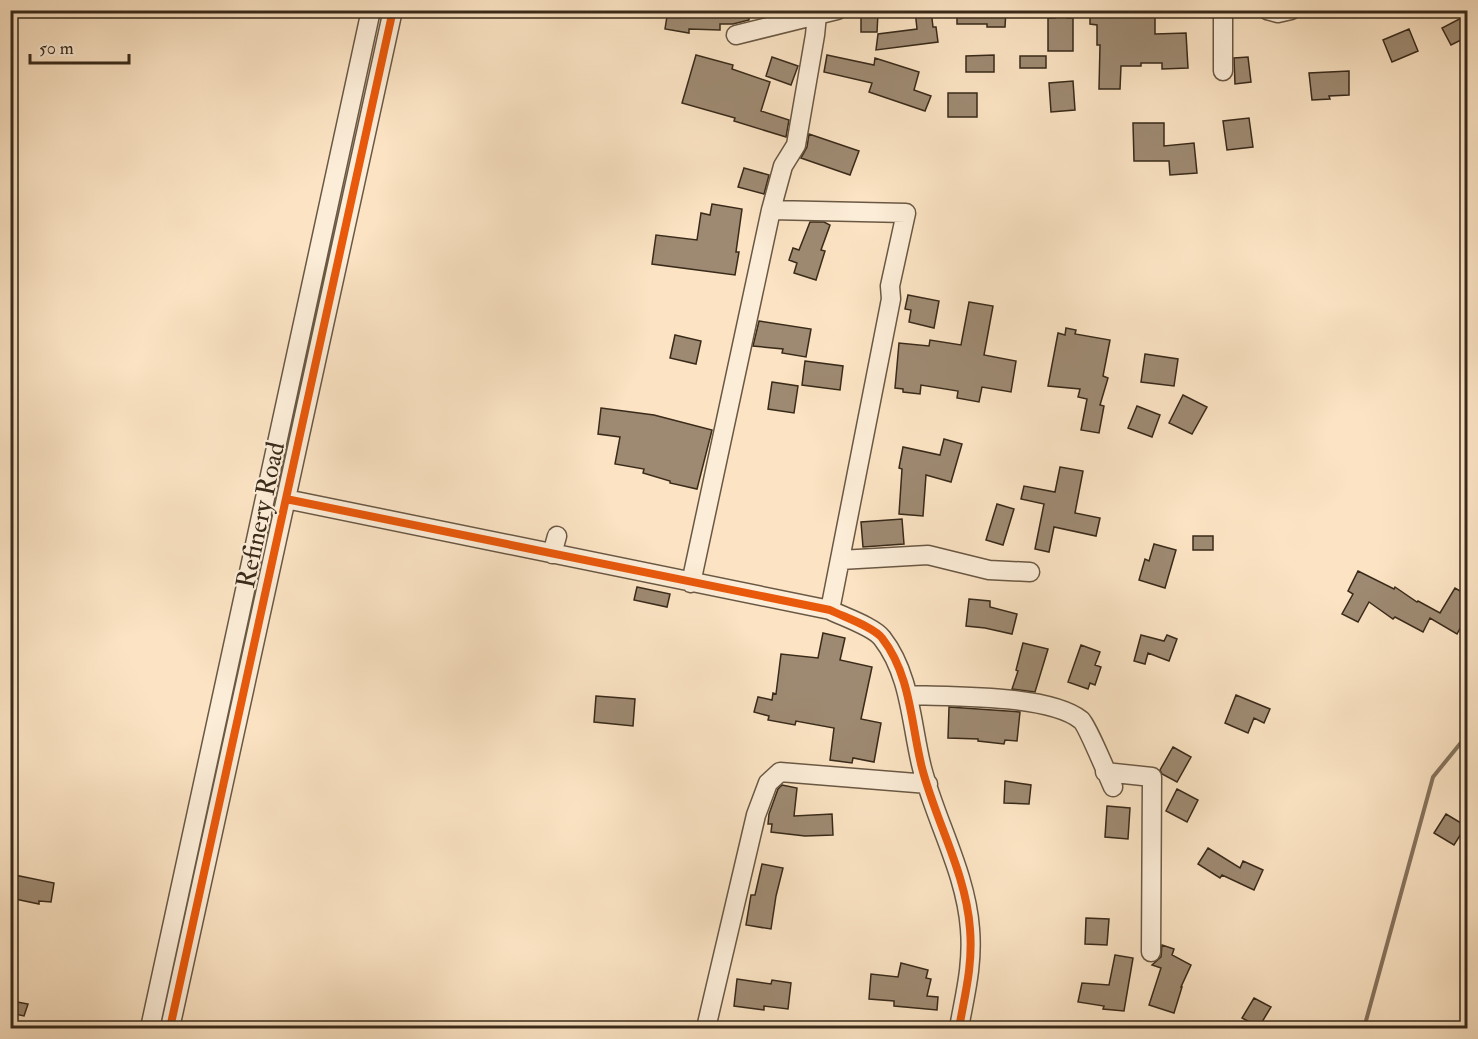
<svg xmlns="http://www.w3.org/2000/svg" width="1478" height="1039" font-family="'IM FELL Double Pica',serif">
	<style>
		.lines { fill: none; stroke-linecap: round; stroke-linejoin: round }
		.stream { stroke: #86735d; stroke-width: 4 }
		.building { fill: #9e8a72; stroke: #392a1a; stroke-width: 1.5 }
		.minor-casing { stroke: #6a5844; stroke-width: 21 }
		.minor { stroke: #fcedd8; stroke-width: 18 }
		.cycleway-casing { stroke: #fcedd8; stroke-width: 11 }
		.cycleway { stroke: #e8590c; stroke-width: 8 }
		.labels { text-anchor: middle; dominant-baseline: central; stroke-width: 4.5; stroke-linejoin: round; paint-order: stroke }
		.street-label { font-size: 26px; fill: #392a1a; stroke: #fcedd8 }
	</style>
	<rect width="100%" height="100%" fill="#fbe3c3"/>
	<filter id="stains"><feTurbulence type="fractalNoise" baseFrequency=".00333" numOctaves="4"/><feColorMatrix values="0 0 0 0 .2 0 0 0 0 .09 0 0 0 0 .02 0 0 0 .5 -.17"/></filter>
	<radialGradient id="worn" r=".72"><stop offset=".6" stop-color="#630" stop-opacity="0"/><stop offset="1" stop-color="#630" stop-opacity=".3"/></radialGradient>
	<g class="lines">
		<path class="stream" d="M1364,1028L1433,777L1468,734"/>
	</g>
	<path class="building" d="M668,10L698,15V10H749V20L733,24H720V30L689,29V33L665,29Z
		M915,10H931L933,27H936L938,42L876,50L878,34L917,29Z
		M957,10H1006L1005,27H987V24H957Z
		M1055,10H1067V18H1073V51H1048V18H1055Z
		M1090,10H1155V34L1186,33L1188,68L1162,69V63H1141V66H1121L1120,89H1099L1100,45H1097V25L1090,24Z
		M861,13H878L877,32H861Z
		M1467,15V37L1451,45L1442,28Z
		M1409,29L1418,51L1392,62L1383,40Z
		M696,55L733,65L732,69L770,82L761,111L789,120L786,137L734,121L735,118L682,103Z
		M827,55L874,65L875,58L919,72L914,90L931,96L925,111L869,92L872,83L824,72Z
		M994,55V72H966V56Z
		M1020,56H1046V68H1020Z
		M772,57L798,66L791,85L766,76Z
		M1248,57L1251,82L1235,84L1234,58Z
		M1349,71V95L1329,96L1330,99L1312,100L1309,73Z
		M1073,81L1075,110L1051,112L1049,83Z
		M948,93H977V117H948Z
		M1249,118L1253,147L1227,150L1223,121Z
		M1133,123H1164V146L1194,143L1197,173L1170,175L1169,161H1134Z
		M809,134L859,151L850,175L801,158L807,147Z
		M744,168L769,175L764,194L738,187Z
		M712,204L742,209L736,252H739L735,275L652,264L656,235L697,240L701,213L710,215Z
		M810,222H824L830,225L821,250L825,251L816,280L794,273L797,263L789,260L793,248L799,250Z
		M908,295L939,301L934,328L909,322L911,310L905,309Z
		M969,302L993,306L984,355L1016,361L1011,392L982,387L979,402L957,398L958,391L921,385L920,394L903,392V389L895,388L899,343L929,346L930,340L961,345Z
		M759,321L811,329L806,357L782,353L783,349L753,346Z
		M1066,328L1076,330L1075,334L1110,340L1103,376L1108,378L1100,405L1104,406L1099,433L1081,430L1087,399L1078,397L1080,389L1048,386L1058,333L1065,335Z
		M675,335L701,341L696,364L670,358Z
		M1145,354L1178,359L1174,386L1141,382Z
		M805,361L843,366L840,390L802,385Z
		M772,382L798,386L794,413L768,409Z
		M1183,395L1207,407L1192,434L1169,423Z
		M1137,406L1160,415L1152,437L1128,428Z
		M601,408L654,415L712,430L697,489L670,483V481L643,473L644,469L615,464L620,437L598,434Z
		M944,439L962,444L951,482L926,475L923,516L899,514L902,469L899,468L903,447L940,455Z
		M1060,467L1083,471L1075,513L1100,518L1096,536L1054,527L1049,552L1035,549L1044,504L1021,499L1024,486L1055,492Z
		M997,504L1014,509L1003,545L986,540Z
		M902,519L904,544L863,547L861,522Z
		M1193,536H1213V550H1193Z
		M1154,544L1176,550L1165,588L1139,580L1145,559L1149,561Z
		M1358,571L1394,589L1395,587L1417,602L1418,601L1440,613L1455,588L1467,595V616L1457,634L1430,618L1423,632L1395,617L1393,619L1369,602L1358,622L1342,614L1353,594L1348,591Z
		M637,587L670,594L667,607L634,600Z
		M969,599L990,601V607L1017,614L1012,634L985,628L966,626Z
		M823,633L845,638L840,660L872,667L861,719L881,723L874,762L853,758L852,763L830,760L834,728L796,721L795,725L768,720L769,716L754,712L758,697L772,700L773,693L776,694L781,654L818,658Z
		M1141,635L1164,641L1167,635L1177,639L1169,661L1148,653L1145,664L1134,661Z
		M1023,643L1048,649L1035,692L1012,689L1018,671L1016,670Z
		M1081,645L1100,652L1095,665L1101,667L1095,685L1090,683L1088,689L1068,682Z
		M1236,695L1270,709L1264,723L1254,718L1248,733L1225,723Z
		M596,696L635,699L633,726L594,722Z
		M949,707L1020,712L1017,741L1005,740L1004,744L978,741V739L948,738Z
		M1173,747L1191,757L1177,782L1162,774L1160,770Z
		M1005,781L1031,785L1029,804L1004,803Z
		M782,785L797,788L794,816L832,814L833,835L805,836L771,832L772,824H768L769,814L778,789Z
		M1177,789L1198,800L1187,822L1166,811Z
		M1107,806L1130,808L1128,839L1105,837Z
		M1446,814L1466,826L1454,845L1434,833Z
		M1208,848L1240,868L1243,861L1263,870L1254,890L1222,875L1220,878L1198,864Z
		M762,864L783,868L776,896L771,929L746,925L751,895H755Z
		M10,874L54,883L51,902L39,901V904L10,898Z
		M1086,918L1109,919L1107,945L1085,944Z
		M1162,945L1174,949L1172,955L1191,965L1181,987H1182L1174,1013L1149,1005L1161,968L1152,965L1161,957Z
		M1115,955L1133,958L1124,1011L1103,1009L1104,1006L1078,1002L1082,983L1109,985Z
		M901,963L928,970L926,978L931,979L927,996L938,997L937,1010L894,1006V1001L869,999L871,974L898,977Z
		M737,979L771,984L772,980L791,983L788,1009L764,1006V1010L734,1006Z
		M1254,998L1271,1007L1259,1027L1242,1018Z
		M12,1001L28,1004L24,1016L10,1013Z"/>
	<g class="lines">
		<defs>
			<path id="minor" d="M1267,10L1278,13L1291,10
				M736,35L837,10
				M1223,71V10
				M771,210L906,213L890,286L891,299L830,610
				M286,499L830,610C844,617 874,627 882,638C911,675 911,725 922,768C936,822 966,873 970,929C973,965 965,994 959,1028
				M552,554L557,536
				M840,560L928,555L989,570L1030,572
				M691,583L771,210L783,166L796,145L815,35L817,15L815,10
				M908,695C951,697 1048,694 1081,720C1087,725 1108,776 1113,787
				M1105,772L1152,777L1151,952
				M150,1028L371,10
				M170,1028L393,10
				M706,1028L756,815L768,783L780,772L928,784"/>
		</defs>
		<use href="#minor" class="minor-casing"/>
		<use href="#minor" class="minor"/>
		<defs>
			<path id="cycleway" d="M286,499L830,610C844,617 874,627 882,638C911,675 911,725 922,768C936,822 966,873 970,929C973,965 965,994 959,1028
				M170,1028L393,10"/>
		</defs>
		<use href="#cycleway" class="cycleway-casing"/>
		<use href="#cycleway" class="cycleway"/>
	</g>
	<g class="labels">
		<g class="street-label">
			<text transform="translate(261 515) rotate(-78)">Refinery Road</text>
		</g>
	</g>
	<rect width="1478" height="1039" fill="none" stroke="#fbe3c3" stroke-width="36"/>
	<rect x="12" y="12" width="1454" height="1015" fill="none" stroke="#392a1a" stroke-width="3"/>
	<rect x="18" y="18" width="1442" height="1003" fill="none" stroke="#392a1a" stroke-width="1.5"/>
	<path d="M30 54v9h99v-9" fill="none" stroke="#392a1a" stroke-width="3"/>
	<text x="39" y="54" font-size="18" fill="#392a1a" stroke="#fcedd8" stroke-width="4.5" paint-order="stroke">50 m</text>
	<rect width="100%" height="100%" filter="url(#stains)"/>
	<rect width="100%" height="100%" fill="url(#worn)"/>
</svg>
